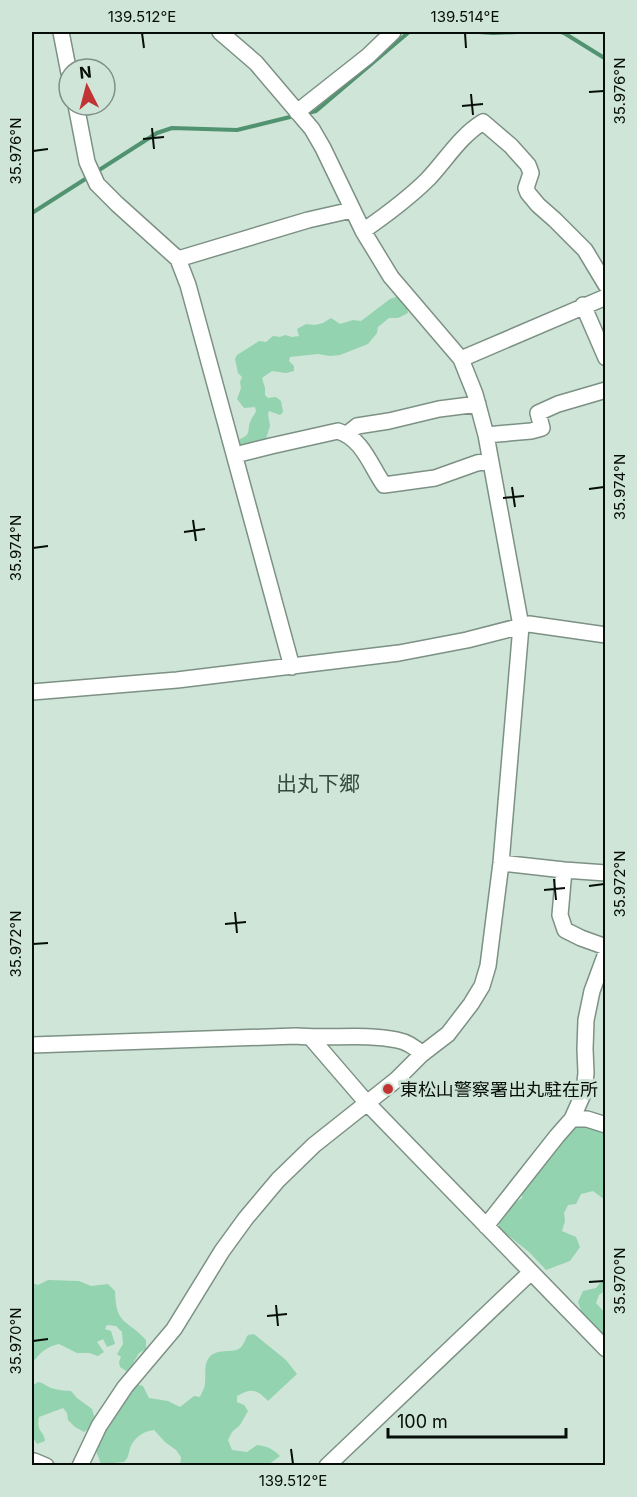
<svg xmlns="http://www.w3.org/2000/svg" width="637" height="1497" font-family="Inter,'Noto Sans JP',sans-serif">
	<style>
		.green { fill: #93d3af }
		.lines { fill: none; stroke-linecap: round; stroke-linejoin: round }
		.stream { stroke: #519370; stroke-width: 4 }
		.minor-casing { stroke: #7c9184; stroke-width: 18 }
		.minor { stroke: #fff; stroke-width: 15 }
		.ticks { fill: none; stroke: #070e0a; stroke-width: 2 }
		.poi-dot { fill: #c23335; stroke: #cfe5d8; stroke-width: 2 }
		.labels { text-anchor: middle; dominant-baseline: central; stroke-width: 6; stroke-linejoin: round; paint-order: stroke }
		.poi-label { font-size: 18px; fill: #070e0a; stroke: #cfe5d8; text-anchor: start }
		.quarter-label { font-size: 21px; fill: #36493e; stroke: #cfe5d8 }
		.neatline { fill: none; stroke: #070e0a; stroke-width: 2 }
		.ticks-label { font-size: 15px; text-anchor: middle; fill: #070e0a }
	</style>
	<rect width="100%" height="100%" fill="#cfe5d8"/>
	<path class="green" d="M399,296L407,306L408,313L398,318H389L378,327L377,333L368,344L340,355L330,356L318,354L290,357L289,361L294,366V371L286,373L272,371L262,378L265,388V395L268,398L276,397L281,401L283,412L280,415L269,411L268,414L270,426L264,445L246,455L239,445L240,439C253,434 246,429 251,420C252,417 255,414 256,411L255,407L244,408L237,399L241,388L240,382L242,377L238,373L235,359L237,355L259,341L266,342L273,336L280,337L285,335L292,337L299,336L297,329L306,324L315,325L323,323L331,318L340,324L353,320L361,321L390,299Z
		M575,1121L605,1130V1200L593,1191L581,1194L576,1204L568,1205L564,1213L565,1221L562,1231L576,1237L580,1247L570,1261L546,1270L529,1252L500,1229L497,1221L506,1209L522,1198V1191Z
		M605,1277V1291L599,1295L596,1303L605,1313V1335C591,1326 583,1318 578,1302L583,1291L596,1288Z
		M48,1280L79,1281L91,1286L108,1284L115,1291C116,1326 126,1318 146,1340V1349L139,1353L128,1372L120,1367L119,1362L121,1357L117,1354L123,1344L122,1332L116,1326L107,1325L105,1329L111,1331L115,1344L107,1347L103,1339L97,1342L104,1352L98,1356L89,1353H77L59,1344C46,1347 39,1353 32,1364V1283L38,1285Z
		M254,1334L286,1360L297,1374L268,1401C256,1389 252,1388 237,1396V1402L244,1405L248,1411L240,1425L232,1432L228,1440L232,1450L247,1452L257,1445C267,1446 273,1449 280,1456L268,1465H180L181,1457L176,1450L165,1442L154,1430C143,1431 134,1438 130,1448C128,1455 129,1457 124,1462L101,1464L94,1446L135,1384L143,1386L149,1398L168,1401L180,1407L194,1396L200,1397C201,1394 203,1391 204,1388C207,1379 203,1367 208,1359C216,1347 233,1354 240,1348C244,1345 245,1339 248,1335Z
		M38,1382C44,1383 46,1386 51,1388C58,1390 64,1391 71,1391L77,1398L92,1409L95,1419L91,1427L84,1432L75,1427L68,1420L67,1413L63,1408L39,1417C36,1433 44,1430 45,1441L37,1444C28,1434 32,1401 32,1386Z"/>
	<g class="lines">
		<path class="stream" d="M479,32L493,33L517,32
			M561,32L564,33L606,59
			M304,114L316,111L409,32
			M96,172L157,133L172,128L237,130L294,116
			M32,213L90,176"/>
		<defs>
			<path id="minor" d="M61,32L69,73
				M76,105L87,162L97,184L117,204L178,259L188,285L292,667
				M297,112L368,56L393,32
				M363,231C386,215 408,199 428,179C446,160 460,136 483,122L511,146L528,165L531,173L526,188L528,193L538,205L555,220L585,250L606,285
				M178,259L308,220L352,210
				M583,305L606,358
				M461,359L606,297
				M347,434L357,426L389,421L439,409L478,404
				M486,435L531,431L542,428L538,413L558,404L606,390
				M235,455L271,446L338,431C363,439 370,465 384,485L435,478L477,463L490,461
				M32,692L177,680L399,653L467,640L529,624L606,635
				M501,863L564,870L606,873
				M564,870L560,915L565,930L581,938L606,947
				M311,1038L367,1103L606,1349
				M32,1045L296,1036C329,1039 364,1033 397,1040C407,1042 415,1047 422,1054
				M572,1119L584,1092L586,1073L585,1049L586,1020L592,991L606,953
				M486,1226L557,1136L572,1119H587L606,1125
				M32,1462L34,1461L46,1466
				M80,1466L99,1426L125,1387L174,1329L222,1251L246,1218L278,1180L314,1145L396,1080L422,1054L448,1034L471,1004L482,986L488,966L501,863L521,626L486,435L475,394L461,359L391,277L363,231L323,148L312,129L256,63L220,32
				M327,1466L531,1272"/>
		</defs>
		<use href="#minor" class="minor-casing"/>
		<use href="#minor" class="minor"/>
	</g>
	<path class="ticks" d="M142,33L144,48M465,33L466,48M589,92L604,91M471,94L473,115M462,106L483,104M152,128L154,149M143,139L164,137M33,151L48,149M512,487L515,507M589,489L604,487M503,498L524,496M193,520L196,541M184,532L205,529M33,548L48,546M554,879L556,900M589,886L604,884M544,890L565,888M235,912L237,933M225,924L246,922M33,944L48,943M589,1282L604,1281M276,1305L278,1326M267,1316L287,1314M33,1341L48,1339M291,1449L293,1464"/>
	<circle class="poi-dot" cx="388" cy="1089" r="6"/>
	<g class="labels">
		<g class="poi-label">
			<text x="400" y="1089">東松山警察署出丸駐在所</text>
		</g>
		<g class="quarter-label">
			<text x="318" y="783">出丸下郷</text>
		</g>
	</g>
	<rect width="637" height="1497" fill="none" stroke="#cfe5d8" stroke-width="66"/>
	<g transform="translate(87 87) rotate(354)"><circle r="28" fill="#cfe5d8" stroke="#7f8f86" stroke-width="1.5"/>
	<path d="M0-4.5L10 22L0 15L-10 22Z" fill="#c23335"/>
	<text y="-9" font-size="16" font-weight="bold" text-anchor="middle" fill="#070e0a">N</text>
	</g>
	<path d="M388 1428v9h178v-9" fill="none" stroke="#070e0a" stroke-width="3"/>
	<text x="397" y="1428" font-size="18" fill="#070e0a" stroke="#cfe5d8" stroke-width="4.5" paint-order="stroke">100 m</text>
	<rect x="33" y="33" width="571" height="1431" class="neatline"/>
	<g class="ticks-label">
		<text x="142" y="22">139.512°E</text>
		<text x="465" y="22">139.514°E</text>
		<text transform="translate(620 91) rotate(-90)" y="5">35.976°N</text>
		<text transform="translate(16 151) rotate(-90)" y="5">35.976°N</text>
		<text transform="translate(620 487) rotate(-90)" y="5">35.974°N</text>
		<text transform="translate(16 548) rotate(-90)" y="5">35.974°N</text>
		<text transform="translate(620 884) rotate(-90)" y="5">35.972°N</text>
		<text transform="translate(16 944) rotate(-90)" y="5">35.972°N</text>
		<text transform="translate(620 1281) rotate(-90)" y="5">35.970°N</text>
		<text transform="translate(16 1341) rotate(-90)" y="5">35.970°N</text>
		<text x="293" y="1486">139.512°E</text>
	</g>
</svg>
